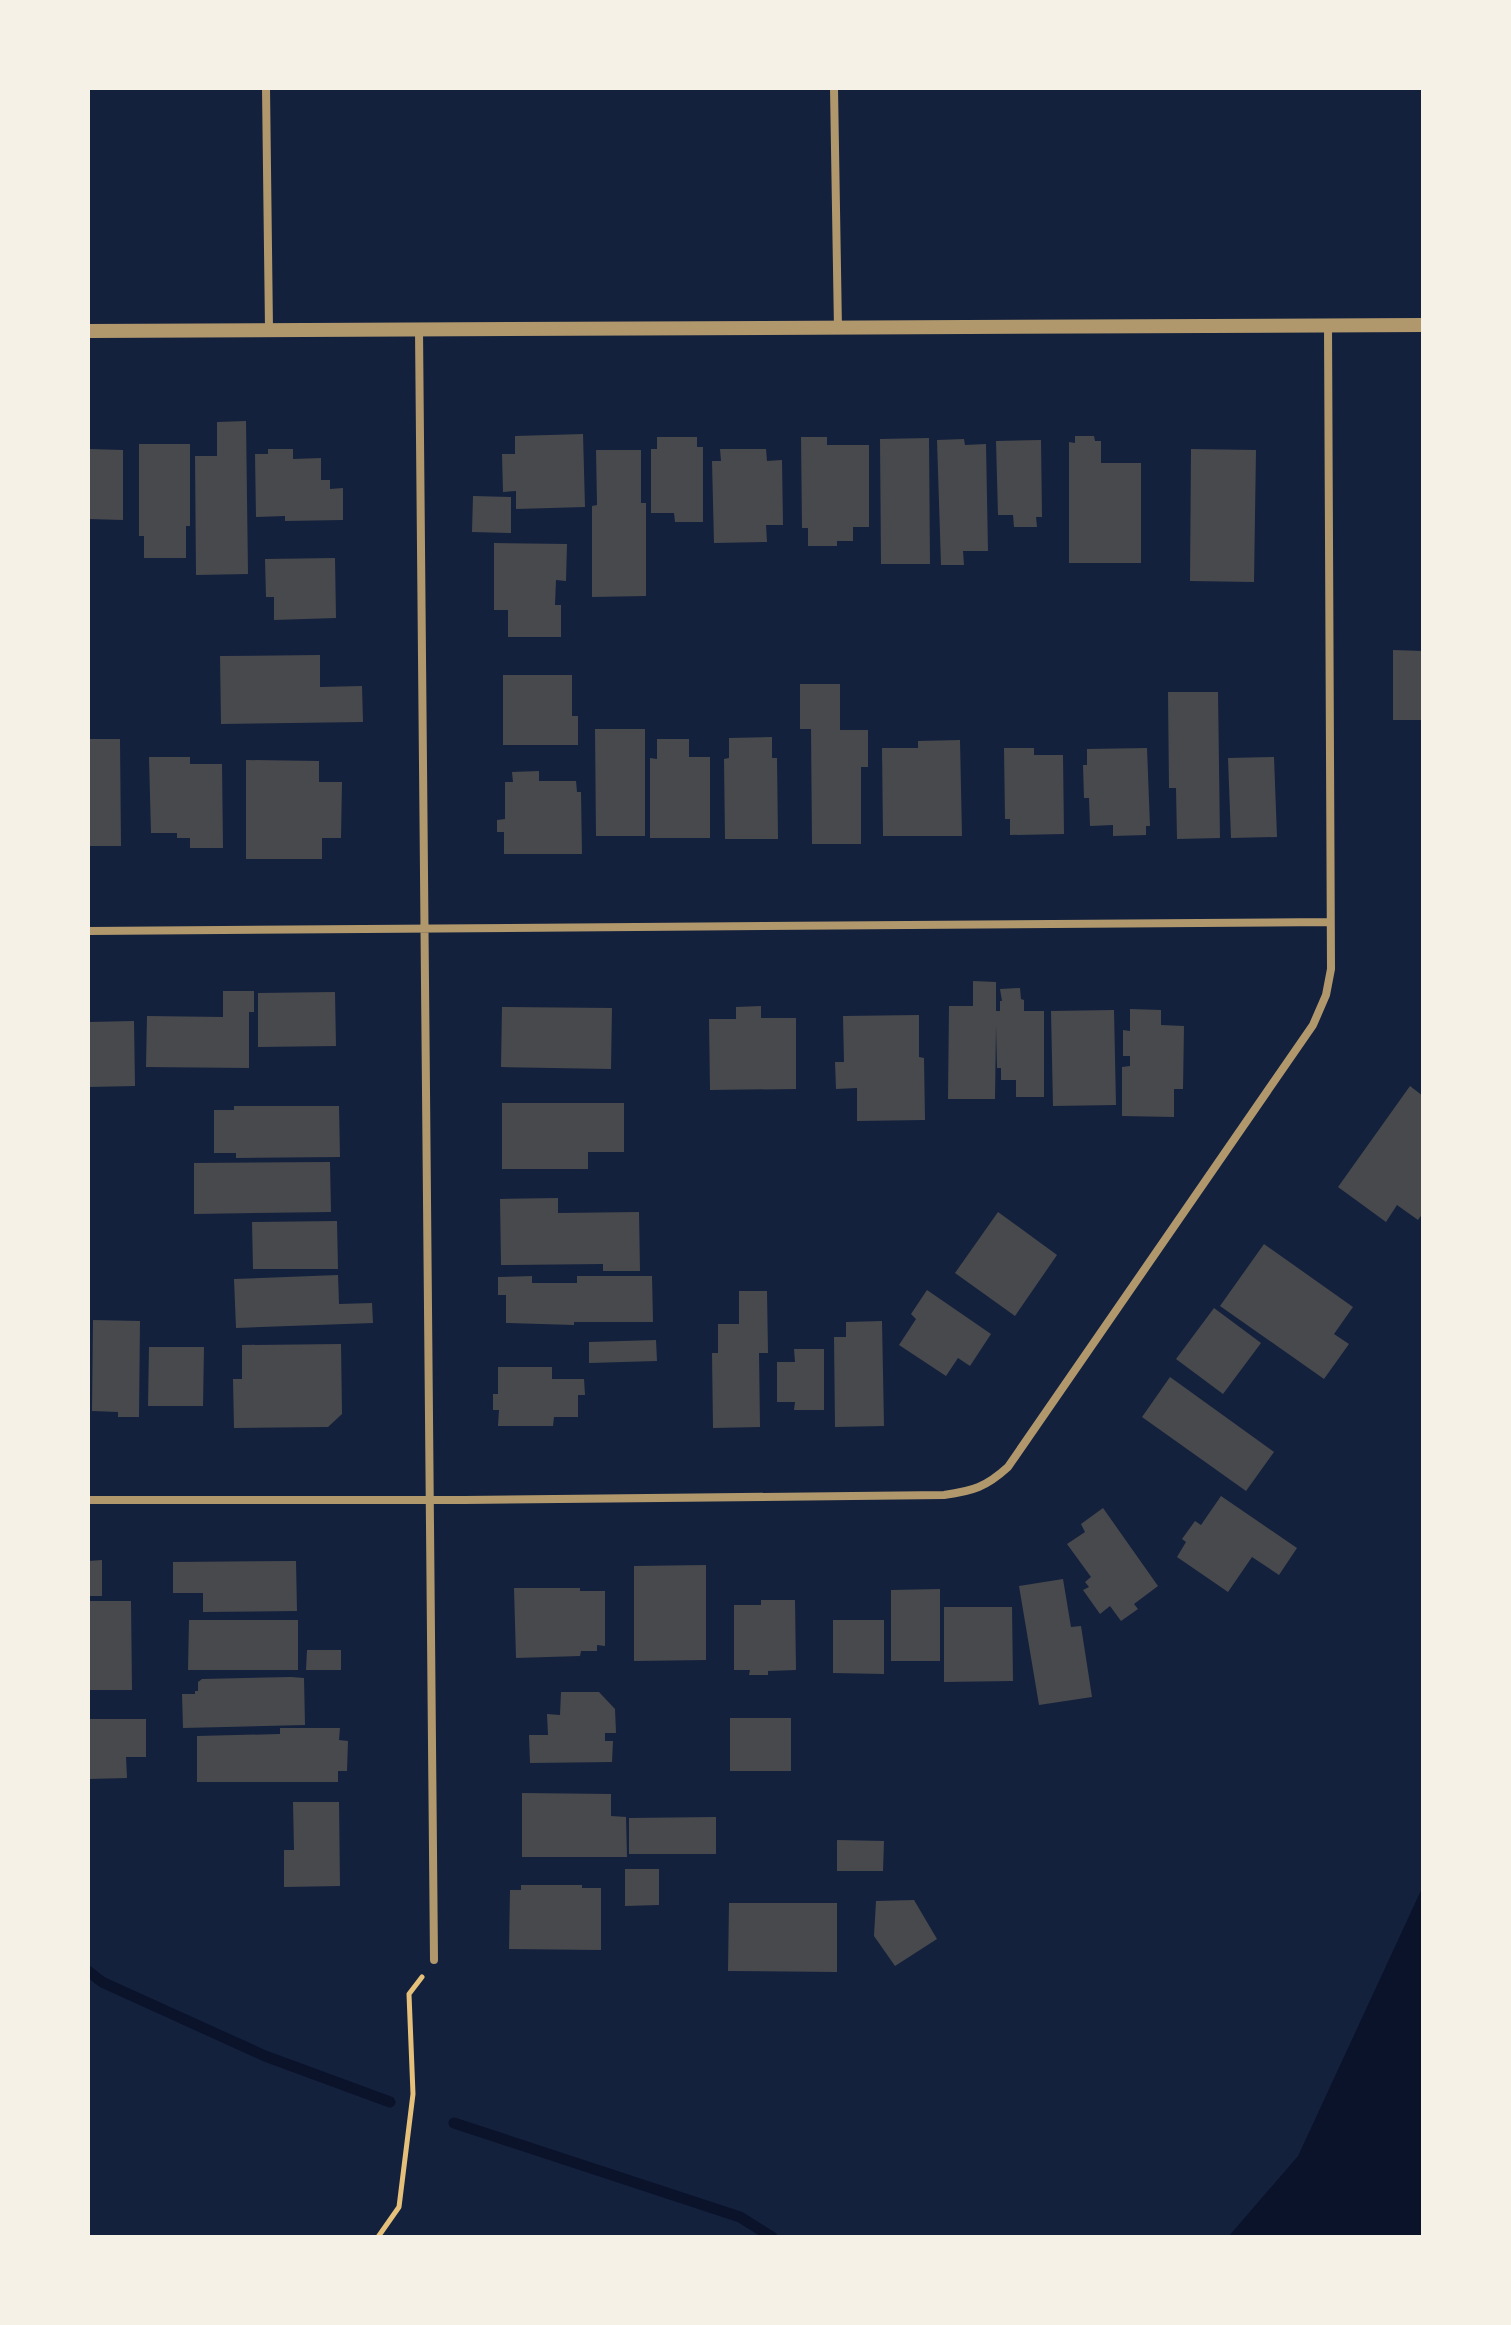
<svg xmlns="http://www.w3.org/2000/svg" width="1511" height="2325" font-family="Commissioner,sans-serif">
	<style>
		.water { fill: #0b132b }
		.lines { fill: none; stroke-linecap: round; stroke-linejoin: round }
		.stream { stroke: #0b132b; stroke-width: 11 }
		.building { fill: #48494c }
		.path { stroke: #e5c07b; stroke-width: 5 }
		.minor { stroke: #b1986c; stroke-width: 8 }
		.tertiary { stroke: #b1986c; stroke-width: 14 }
	</style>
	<rect width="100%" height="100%" fill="#14213d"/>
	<path class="water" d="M1423,1886V2237H1228L1298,2156Z"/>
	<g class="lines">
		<path class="stream" d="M88,1971L102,1982L265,2056L390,2102
			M454,2123L740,2217L772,2237"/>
	</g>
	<path class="building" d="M246,421L248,574L196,575L195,456H217V422Z
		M583,434L585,507L516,509V491L503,492L502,454H515V436Z
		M1075,436H1094L1095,441H1101V463H1141V563H1069V442L1075,443Z
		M657,437H697V447H703V522H675L674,513H651V449H657Z
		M801,437H827V445H869V527H853V541H837V546H808V528H802Z
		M929,438L930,564H881L880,439Z
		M964,439L965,445L986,444L988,551H963L964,565H941L937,440Z
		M1041,440L1042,517H1036L1037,527H1014L1013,515H998L996,441Z
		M139,444H190V526H186V558H144V536H139Z
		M88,449L123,450V520L88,519Z
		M268,449H293V459L321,458V480H330V489L343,488V520L285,521V516L256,517L255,454H268Z
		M720,449H766L767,461L782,460L783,525H766L767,542L714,543L712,461H721Z
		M1191,449L1256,450L1254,582L1190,581Z
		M596,450H641V503H646V596L592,597V506L597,505Z
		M473,496L511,497V533L472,532Z
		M494,543L567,544L566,581L556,580L555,605H561V637H508V610H494Z
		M335,558L336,618L274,620V597H266L265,559Z
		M1393,650L1423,651V720H1393Z
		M320,655V687L362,686L363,722L221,724L220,656Z
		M503,675H572V716H578V745H503Z
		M800,684H840V730H868V767H861V844H812L811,729H800Z
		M1168,692H1218L1220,838L1177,839L1176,788H1169Z
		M595,729H645V836H596Z
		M772,737V758H777L778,839H725L724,759L729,758V738Z
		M88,739H120L121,846H88Z
		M657,739H689V757H710V838H650V758L657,759Z
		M960,740L962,836H883L882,748H918V741Z
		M1004,748H1034V755H1063L1064,834L1010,835V819H1005Z
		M1147,748L1150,826H1146V835L1113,836V825L1090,826L1089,798H1084L1083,765H1087V749Z
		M149,757H190V764H222L223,848H190V838H177V833H151Z
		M1274,757L1277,837L1231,838L1228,758Z
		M246,760L319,761V782H342L341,838H322V859H246Z
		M539,771V781H576L577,792H581L582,854H504V832H497V820L505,819V782H513L512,772Z
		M973,981L996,982V1011H1000V1001H1002L1000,989L1020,988L1021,999L1024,1000V1011H1044V1097H1016V1080H1001V1068H997L996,1025L995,1099H948L949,1006H973Z
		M223,991H254V1012H249V1068L146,1067L147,1016L223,1017Z
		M335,992L336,1046L258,1047V993Z
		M761,1006V1018H796V1089L710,1090L709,1019H736V1007Z
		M502,1007L612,1008L611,1069L501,1067Z
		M1130,1009L1161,1010V1025L1184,1026L1183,1089H1174V1117L1122,1116V1067L1130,1066V1056H1123V1030L1130,1031Z
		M1114,1010L1116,1105L1053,1106L1051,1011Z
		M919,1015V1057L924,1058L925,1120L857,1121V1088L836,1089L835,1062H844L843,1016Z
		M134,1021L135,1086L88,1087V1022Z
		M1410,1086L1423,1096V1213L1418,1220L1397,1205L1386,1222L1338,1187Z
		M502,1103H624V1152H588V1169H502Z
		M234,1106H339L340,1157L236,1158V1153H214V1110H234Z
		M330,1162L331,1212L194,1214V1163Z
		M558,1198V1213L639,1212L640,1271H603V1264L501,1265L500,1199Z
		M998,1212L1057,1255L1015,1316L955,1273Z
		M337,1221L338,1269H253L252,1222Z
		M1264,1244L1353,1307L1334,1334L1349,1344L1324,1379L1220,1306Z
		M338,1275L339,1304L372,1303L373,1323L236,1328L234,1279Z
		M532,1276V1283H577V1276H652L653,1322H574V1325L506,1323V1295H498V1277Z
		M927,1290L991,1334L970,1366L958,1358L946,1376L899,1345L916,1319L911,1314Z
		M739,1291H767L768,1353H759L760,1427L713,1428L712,1353H718V1324H739Z
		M1214,1308L1261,1343L1223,1394L1176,1359Z
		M93,1320L140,1321L139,1417H118V1412L92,1411Z
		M882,1321L884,1426L835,1427L834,1337H846V1322Z
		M656,1340L657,1361L589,1363V1342Z
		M341,1344L342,1414L328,1427L234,1428L233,1379H242V1345Z
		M149,1347H204L203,1406H148Z
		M794,1349H824V1410H794L795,1402H777V1362H795Z
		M498,1367H552V1379H584L585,1395H578V1417H554L553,1426H498L499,1410H493V1394H498Z
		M1170,1377L1274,1452L1246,1491L1142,1417Z
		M1221,1496L1297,1548L1279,1575L1252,1557L1228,1592L1177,1557L1186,1542L1182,1539L1195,1521L1201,1525Z
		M1103,1508L1158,1586L1134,1604L1138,1609L1121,1621L1110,1606L1100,1614L1083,1590L1089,1587L1085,1582L1091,1577L1067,1544L1085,1532L1081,1524Z
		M102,1560V1596H88V1561Z
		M296,1561L297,1611L203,1612V1593H173V1562Z
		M706,1565V1660L634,1661V1566Z
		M1063,1579L1071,1627L1081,1626L1092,1697L1039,1705L1019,1586Z
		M514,1588H580V1591H605V1646L597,1645V1651H581L580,1656L516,1658Z
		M940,1589V1661H891V1590Z
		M761,1600H795L796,1670L768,1671V1675H749L750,1670H734V1605H761Z
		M88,1601H131L132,1690H88Z
		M944,1607H1012L1013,1681L944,1682Z
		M189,1620H298V1670H188Z
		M833,1620H884V1674L833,1673Z
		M307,1650H341V1670H306Z
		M291,1677L304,1678L305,1725L183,1728L182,1694H195V1691H198V1682L202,1679Z
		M561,1692H599L615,1709L616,1733H605V1741H613L612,1762L530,1763L529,1735H548L547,1714L560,1715Z
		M730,1718H791V1771H730Z
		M88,1719H146V1757H126L127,1778L88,1779Z
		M280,1728H340L339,1740L348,1741L347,1771H338V1782H197V1736L280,1734Z
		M522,1793L611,1794V1816L626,1817L627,1857H522Z
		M293,1802H339L340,1886L284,1887V1850H294Z
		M716,1817V1854H629V1818Z
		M837,1840L884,1841L883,1871H837Z
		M625,1869H659V1905L625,1906Z
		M521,1885H582V1888H601V1950L509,1949L510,1890H521Z
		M914,1900L937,1939L895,1966L874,1936L876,1901Z
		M729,1903H837V1972L728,1971Z"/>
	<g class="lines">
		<path class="path" d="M378,2237L399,2207L413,2094L409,1994L422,1977"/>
		<path class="minor" d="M266,88L269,329
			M834,88L838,329
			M419,330L434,1960
			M88,931L1329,922
			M88,1500H464L944,1495C973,1491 986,1487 1008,1467L1313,1025L1326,995L1331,969L1328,326"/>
		<path class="tertiary" d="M88,331L1423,325"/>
	</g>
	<rect width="1511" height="2325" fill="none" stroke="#f6f1e7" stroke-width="180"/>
</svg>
